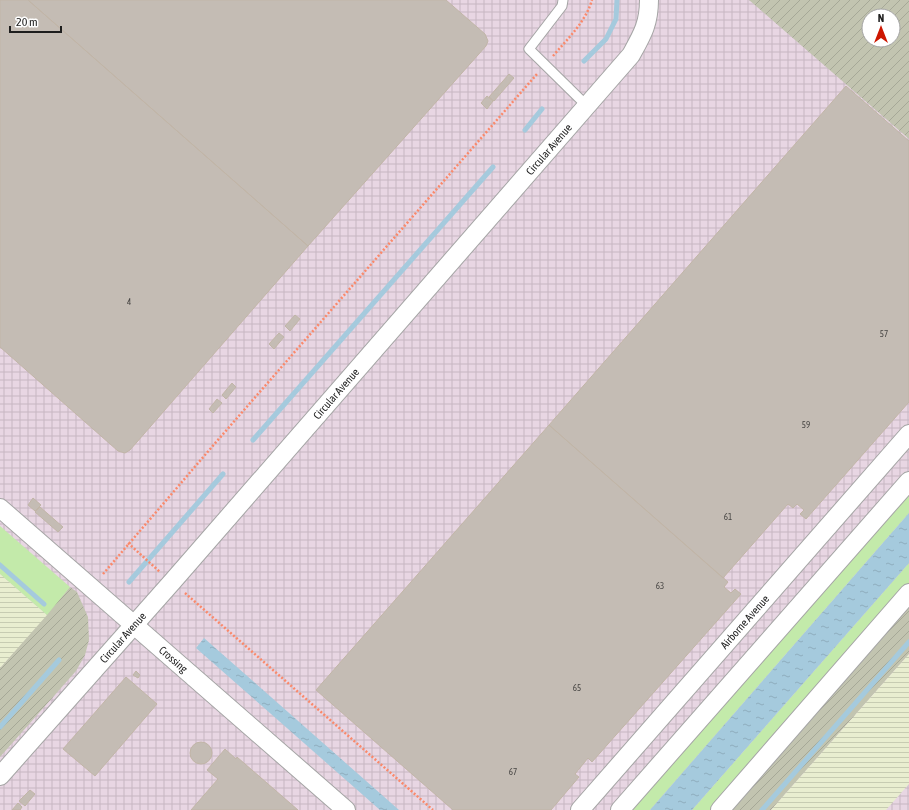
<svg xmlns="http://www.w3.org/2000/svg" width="909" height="810" font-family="'Asap Condensed',sans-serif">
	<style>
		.industrial { fill: url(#industrial-grid); fill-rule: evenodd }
		.construction { fill: url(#construction-furrows); fill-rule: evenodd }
		.farmland { fill: url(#farmland-rules) }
		.grass { fill: #c3eaaa }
		.water { fill: url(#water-ripples) }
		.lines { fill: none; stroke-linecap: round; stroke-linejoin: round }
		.stream { stroke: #a5cadd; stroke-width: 5 }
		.building { fill: #c4bcb4; stroke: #c1b5a7 }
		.service-casing { stroke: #a5a5a5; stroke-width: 11 }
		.minor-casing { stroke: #a5a5a5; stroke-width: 20 }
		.path { stroke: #fa896b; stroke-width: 2.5; stroke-dasharray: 2 2; stroke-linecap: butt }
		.service { stroke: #fff; stroke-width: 9 }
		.minor { stroke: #fff; stroke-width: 18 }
		.labels { text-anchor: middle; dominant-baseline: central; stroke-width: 3; stroke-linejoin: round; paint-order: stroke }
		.number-label { font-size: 9px; fill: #484644 }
		.street-label { font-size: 11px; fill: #1e1e1e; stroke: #fff }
	</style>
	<defs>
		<pattern id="industrial-grid" width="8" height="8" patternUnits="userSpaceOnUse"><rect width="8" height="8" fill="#e8d6e3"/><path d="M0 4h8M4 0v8" fill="none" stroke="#c7b7c2"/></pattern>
		<pattern id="construction-furrows" width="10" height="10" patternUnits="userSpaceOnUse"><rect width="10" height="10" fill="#c2c4b0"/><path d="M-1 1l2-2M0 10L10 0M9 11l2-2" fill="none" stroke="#a6a897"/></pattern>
		<pattern id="farmland-rules" width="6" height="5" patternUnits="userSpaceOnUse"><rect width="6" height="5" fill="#e9eed0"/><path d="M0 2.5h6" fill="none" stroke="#c7ccb2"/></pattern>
		<pattern id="water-ripples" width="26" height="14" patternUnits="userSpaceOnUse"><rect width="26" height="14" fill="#a5cadd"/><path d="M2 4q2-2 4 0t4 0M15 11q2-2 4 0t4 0" fill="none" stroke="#8eadbd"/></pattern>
	</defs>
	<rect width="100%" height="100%" fill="#efede4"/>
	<path class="industrial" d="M0,0H909V810H0ZM869,16H893V40H869Z"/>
	<path class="construction" d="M749,0H909V139ZM869,16H893V40H869Z
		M70,587L77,592L88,617L89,640L85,655L76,671L0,757V668Z
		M909,601V654L771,810H726Z"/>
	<path class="farmland" d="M0,574L47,615L0,668Z
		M909,654V784L886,810H771Z"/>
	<path class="grass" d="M909,488V513L650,810H627Z
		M0,526L70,587L47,615L0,574Z
		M909,563V587L713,810H692Z"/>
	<path class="water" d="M909,513V563L692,810H650Z
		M204,638L399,810H380L196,648Z"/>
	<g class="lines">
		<path class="stream" d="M584,61L606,39L616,19L617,0
			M525,130L542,109
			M253,440L493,167
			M0,565L44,604
			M129,582L223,474
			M0,727L59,660
			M762,810L909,642"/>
	</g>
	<path class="building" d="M0,0H28L308,246L130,450L125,453L118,451L0,347Z
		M28,0H446L485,34L488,41L486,46L308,246Z
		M509,74L514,78L494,101L489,97Z
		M846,86L909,141V402L806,519L800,514L804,510L797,504L793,508L788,504L723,578L549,425Z
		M487,96L493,101L487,109L481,103Z
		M295,315L300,319L290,331L285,326Z
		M279,333L284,337L274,349L269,344Z
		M232,383L236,387L226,399L222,395Z
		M217,399L222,403L213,413L209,409Z
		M549,425L728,582L724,587L731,593L735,589L741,594L592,762L588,758L575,774L579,777L551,810H453L316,690Z
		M33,498L41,505L35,511L28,505Z
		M40,507L63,527L58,532L35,512Z
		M136,671L140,675L138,678L133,675Z
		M126,677L157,704L95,776L63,749Z
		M190 753a11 11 0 1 1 22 0a11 11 0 1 1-22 0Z
		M225,749L236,759L237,757L298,810H191L218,779L207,770Z
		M30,790L35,794L25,806L19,801Z
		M18,803L22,807L20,810H12Z"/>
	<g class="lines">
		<defs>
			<path id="service" d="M563,0L562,6L529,49L587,106"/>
			<g id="minor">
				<path id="s1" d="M0,508L346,810"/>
				<path id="s2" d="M0,776L172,582L631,55C642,35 649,24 649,0"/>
				<path id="s3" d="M580,810L909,434"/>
				<path d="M620,810L909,481"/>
				<path d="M720,810L909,593"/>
			</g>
		</defs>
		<use href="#service" class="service-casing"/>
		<use href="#minor" class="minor-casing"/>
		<path class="path" d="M553,56C568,38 585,23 592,0
			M128,543L160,572
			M103,574L217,441L537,74
			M185,593L433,810"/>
		<use href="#service" class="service"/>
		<use href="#minor" class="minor"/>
	</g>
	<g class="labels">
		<g class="number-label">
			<text x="129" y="302">4</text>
			<text x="884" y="334">57</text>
			<text x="806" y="425">59</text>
			<text x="728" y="517">61</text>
			<text x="660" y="586">63</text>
			<text x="577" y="688">65</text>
			<text x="513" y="772">67</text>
		</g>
		<g class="street-label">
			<text stroke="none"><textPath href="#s2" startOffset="833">Circular Avenue</textPath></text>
			<text stroke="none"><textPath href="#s2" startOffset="509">Circular Avenue</textPath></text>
			<text stroke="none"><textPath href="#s3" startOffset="250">Airborne Avenue</textPath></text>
			<text stroke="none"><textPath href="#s2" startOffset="185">Circular Avenue</textPath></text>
			<text stroke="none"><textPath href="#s1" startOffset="230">Crossing</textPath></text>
		</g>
	</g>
	<g transform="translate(881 28)"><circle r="19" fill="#ffffff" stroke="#a5a5a5"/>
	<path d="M0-3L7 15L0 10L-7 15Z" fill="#cd1600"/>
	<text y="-6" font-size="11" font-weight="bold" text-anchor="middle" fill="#1e1e1e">N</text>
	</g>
	<path d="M10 26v6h51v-6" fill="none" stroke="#1e1e1e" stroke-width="2"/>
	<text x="16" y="26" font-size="12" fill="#1e1e1e" stroke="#ffffff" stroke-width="3" paint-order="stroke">20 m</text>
</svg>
